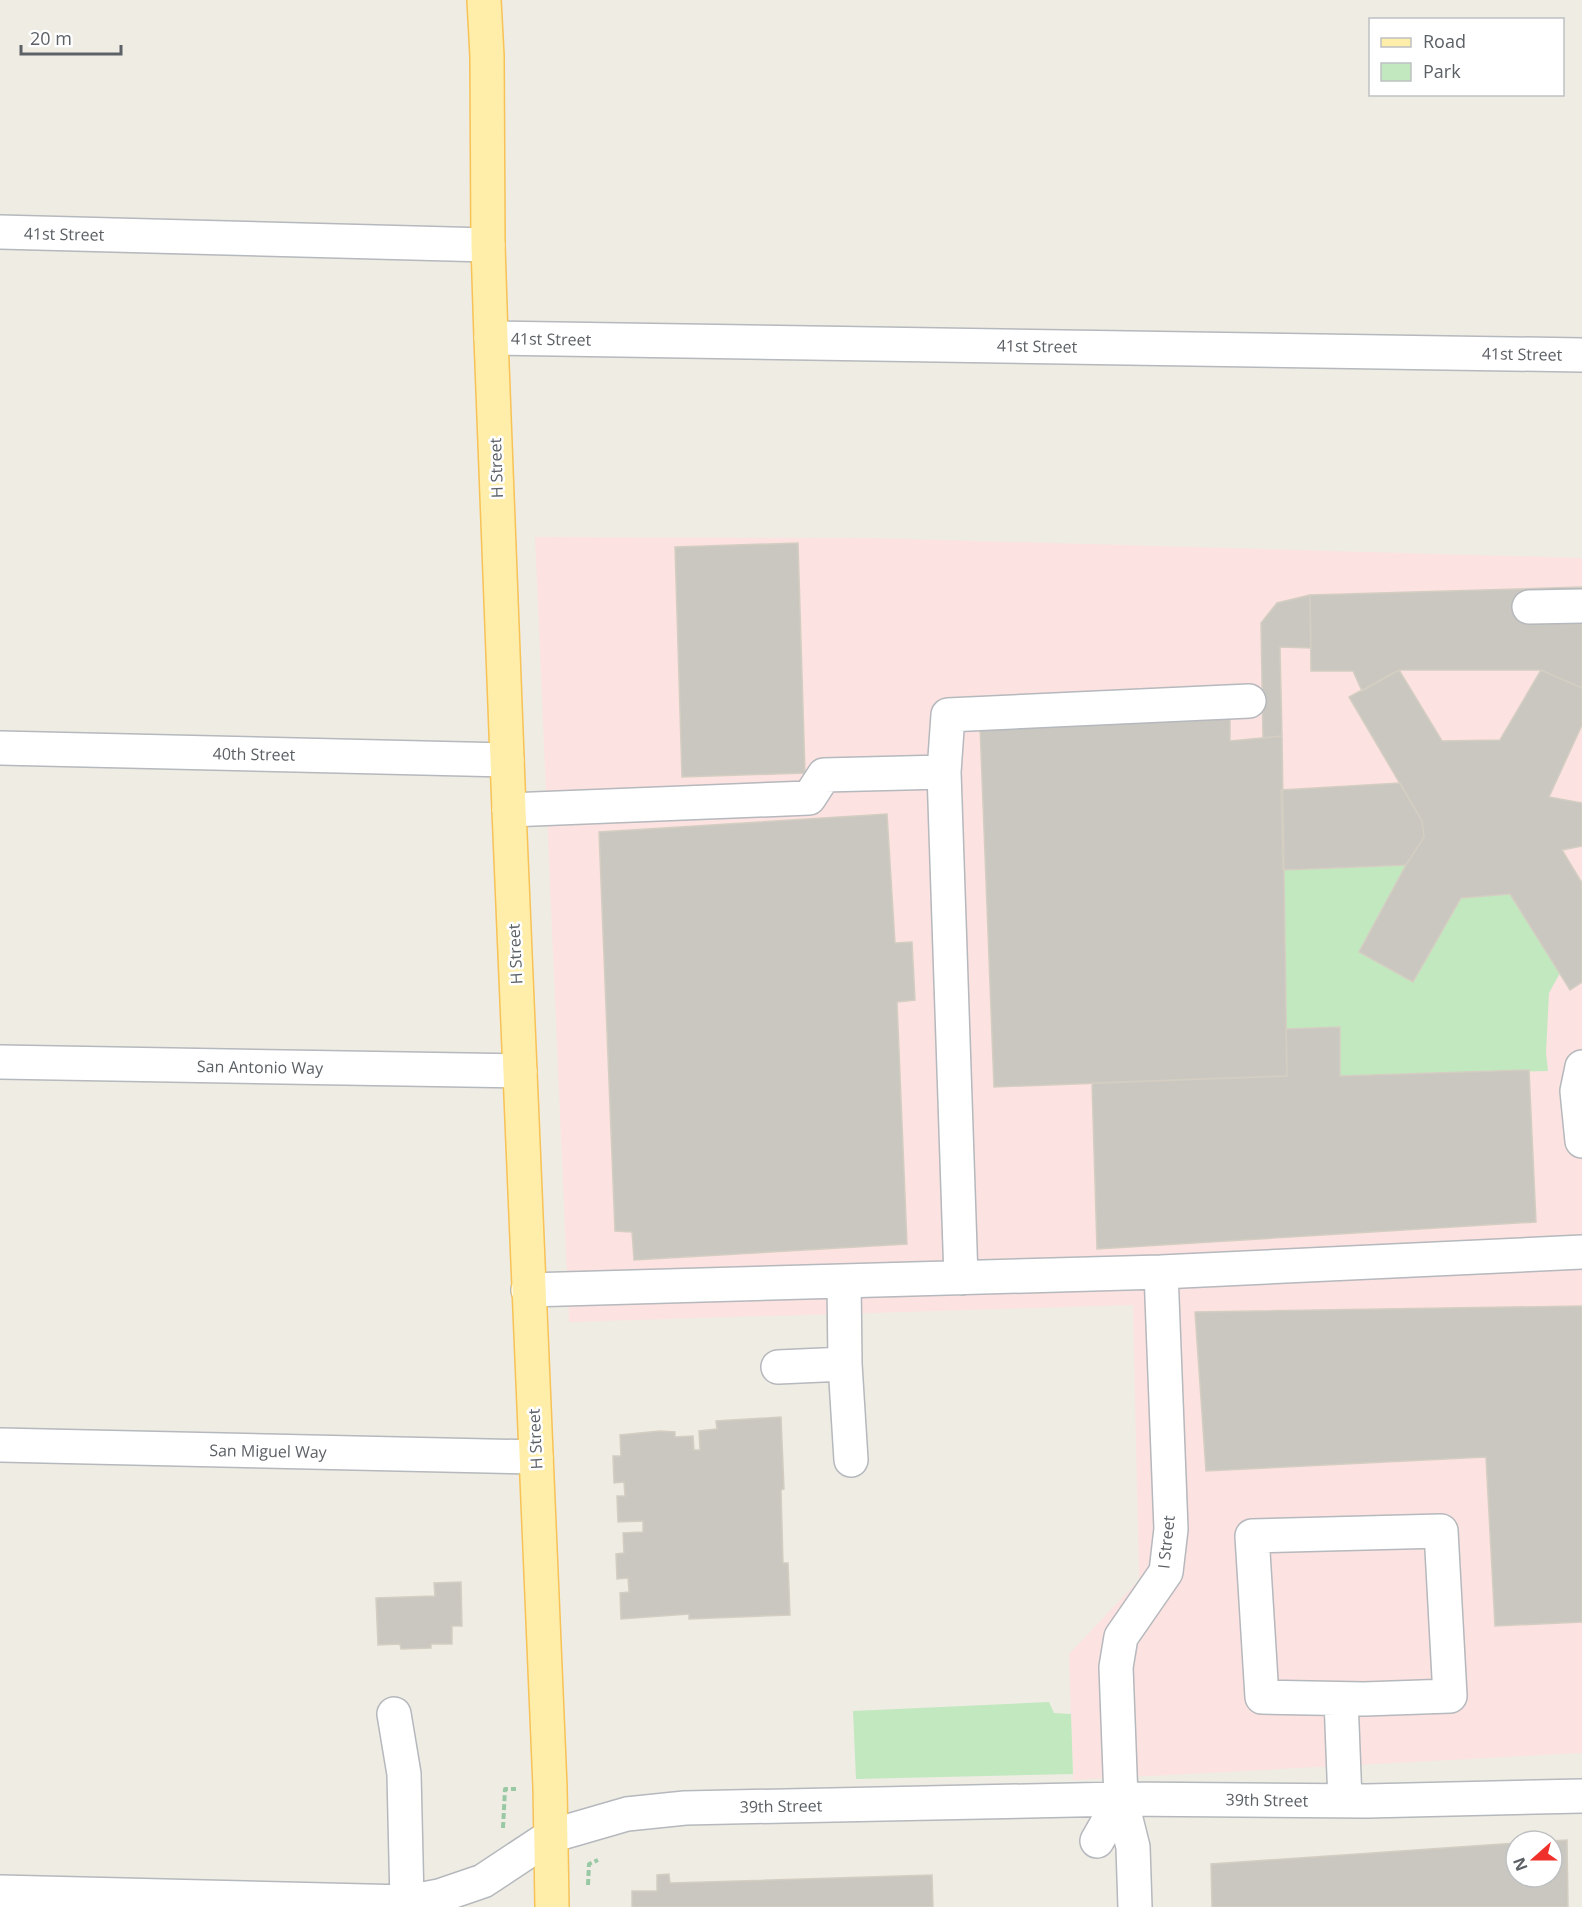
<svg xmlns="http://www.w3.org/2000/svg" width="1582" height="1907" font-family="'Open Sans',sans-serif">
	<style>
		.medical { fill: #fce2e0 }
		.green { fill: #c2e8c0 }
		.building { fill: #cac7c1; stroke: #d4cec2; stroke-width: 1.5 }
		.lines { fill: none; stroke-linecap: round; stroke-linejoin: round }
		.minor-casing { stroke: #b5b8bc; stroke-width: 36 }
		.major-casing { stroke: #f7c256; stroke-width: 36 }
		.path { stroke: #99c9a4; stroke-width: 4; stroke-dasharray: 6 3; stroke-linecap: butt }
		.minor { stroke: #fff; stroke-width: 33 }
		.major { stroke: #ffedaa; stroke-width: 33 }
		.labels { text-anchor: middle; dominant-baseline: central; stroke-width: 5; stroke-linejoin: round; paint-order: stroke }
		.street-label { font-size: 16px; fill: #5c6166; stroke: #fff }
	</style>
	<rect width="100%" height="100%" fill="#efece4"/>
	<path class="medical" d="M535,537L871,538L1582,558V1753L1073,1780L1069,1654L1139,1580L1133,1305L569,1322Z"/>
	<path class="green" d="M1406,865L1359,952L1413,982L1461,898L1510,894L1560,973L1549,993L1546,1053L1548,1071L1340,1076V1027L1286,1029L1283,870Z
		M1049,1702L1054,1713L1071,1714L1073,1774L856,1779L853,1711Z"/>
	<path class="building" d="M798,543L805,773L682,777L675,547Z
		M1582,587V688L1541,670H1399L1362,691L1353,671H1311L1310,595Z
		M1310,595L1311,648L1280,647L1282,736L1263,738L1261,623L1277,603Z
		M1399,670L1442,741L1500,740L1541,670L1582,688V725L1549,797L1582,803V846L1562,850L1582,883V982L1570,990L1510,894L1461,898L1413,982L1359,952L1406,865L1424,837L1422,821L1349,697Z
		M1230,717V741L1282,736L1287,1076L994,1087L980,726Z
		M1400,783L1422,821L1424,837L1406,865L1283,870L1281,790Z
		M887,814L895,943L912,942L915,1000L897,1002L907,1244L634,1260L632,1232L615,1231L599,832Z
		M1340,1027V1076L1529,1070L1536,1222L1097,1249L1092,1083L1287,1076L1286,1029Z
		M1582,1306V1622L1495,1626L1486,1457L1206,1471L1195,1312Z
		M781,1417L784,1489L781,1490L783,1563H788L790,1615L689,1619V1614L621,1619L620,1593L629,1592L628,1578L617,1579L616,1554L624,1553L623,1533L643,1532V1521L618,1522L617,1496H625L624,1482L614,1483L613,1456H621L620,1435L660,1431L675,1432V1437L693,1436L694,1450H700L699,1431L717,1429L716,1421Z
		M461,1582L462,1626H452V1644H431V1648L401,1649L400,1644L378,1645L376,1598L435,1596L434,1583Z
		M1567,1840L1568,1907H1212L1211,1864L1516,1843V1877H1552V1841H1549Z
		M669,1874L670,1883L932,1875L933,1907H632V1891H657V1875Z"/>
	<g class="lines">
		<defs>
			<path id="minor" d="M0,232L488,245
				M491,338L1582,355
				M1529,607L1582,606
				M0,748L507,760
				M944,772L948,715L1249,701
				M509,810L809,798L824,775L944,772L961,1278
				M0,1062L520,1071
				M1582,1067L1577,1091L1582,1141
				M844,1281L845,1364L851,1460
				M528,1290L1161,1272L1582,1252
				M778,1367L845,1364
				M0,1445L536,1457
				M1441,1531L1450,1696L1364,1699L1262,1697L1252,1536Z
				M1341,1699L1345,1801
				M394,1714L404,1774L407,1902
				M1097,1841L1121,1799
				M0,1892L407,1902L439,1896L483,1881L551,1836L627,1814L685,1808L1121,1799L1367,1801L1582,1796
				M1135,1907L1133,1847L1121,1799L1116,1667L1121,1637L1166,1572L1171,1529L1161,1272"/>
			<path id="major" d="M484,0L487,56L488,245L491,338L509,810L550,1787L552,1907"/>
		</defs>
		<use href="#minor" class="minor-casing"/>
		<use href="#major" class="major-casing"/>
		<path class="path" d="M503,1828L505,1789H516
			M588,1885L589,1864L598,1860"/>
		<use href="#minor" class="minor"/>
		<use href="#major" class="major"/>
	</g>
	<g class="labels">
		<g class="street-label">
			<text transform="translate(64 234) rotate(1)">41st Street</text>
			<text transform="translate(551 339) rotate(1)">41st Street</text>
			<text transform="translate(1037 346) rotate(1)">41st Street</text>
			<text transform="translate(1522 354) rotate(1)">41st Street</text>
			<text transform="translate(496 468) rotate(-92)">H Street</text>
			<text transform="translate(254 754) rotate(1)">40th Street</text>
			<text transform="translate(515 954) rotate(-93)">H Street</text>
			<text transform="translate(260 1067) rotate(1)">San Antonio Way</text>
			<text transform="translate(535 1439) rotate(-93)">H Street</text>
			<text transform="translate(268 1451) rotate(1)">San Miguel Way</text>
			<text transform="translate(1166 1542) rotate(-84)">I Street</text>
			<text transform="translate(1267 1800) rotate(1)">39th Street</text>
			<text transform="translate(781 1806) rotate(-1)">39th Street</text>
		</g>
	</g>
	<rect x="1369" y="18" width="195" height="78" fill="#ffffff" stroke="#bec0c2" stroke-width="1.5"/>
	<rect x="1381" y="38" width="30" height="9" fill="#ffedaa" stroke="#bec0c2" stroke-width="1.5"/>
	<text x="1423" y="48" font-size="18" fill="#5c6166">Road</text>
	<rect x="1381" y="63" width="30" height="18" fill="#c2e8c0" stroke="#bec0c2" stroke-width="1.5"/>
	<text x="1423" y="78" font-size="18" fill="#5c6166">Park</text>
	<g transform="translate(1534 1859) rotate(249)"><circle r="28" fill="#ffffff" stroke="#bec0c2" stroke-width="1.5"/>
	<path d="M0-4.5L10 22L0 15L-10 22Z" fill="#f0302a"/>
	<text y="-9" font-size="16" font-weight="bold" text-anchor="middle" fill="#5c6166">N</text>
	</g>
	<path d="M21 45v9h100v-9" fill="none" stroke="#5c6166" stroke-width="3"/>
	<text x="30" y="45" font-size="18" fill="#5c6166" stroke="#ffffff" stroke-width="4.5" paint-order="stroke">20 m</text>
</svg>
